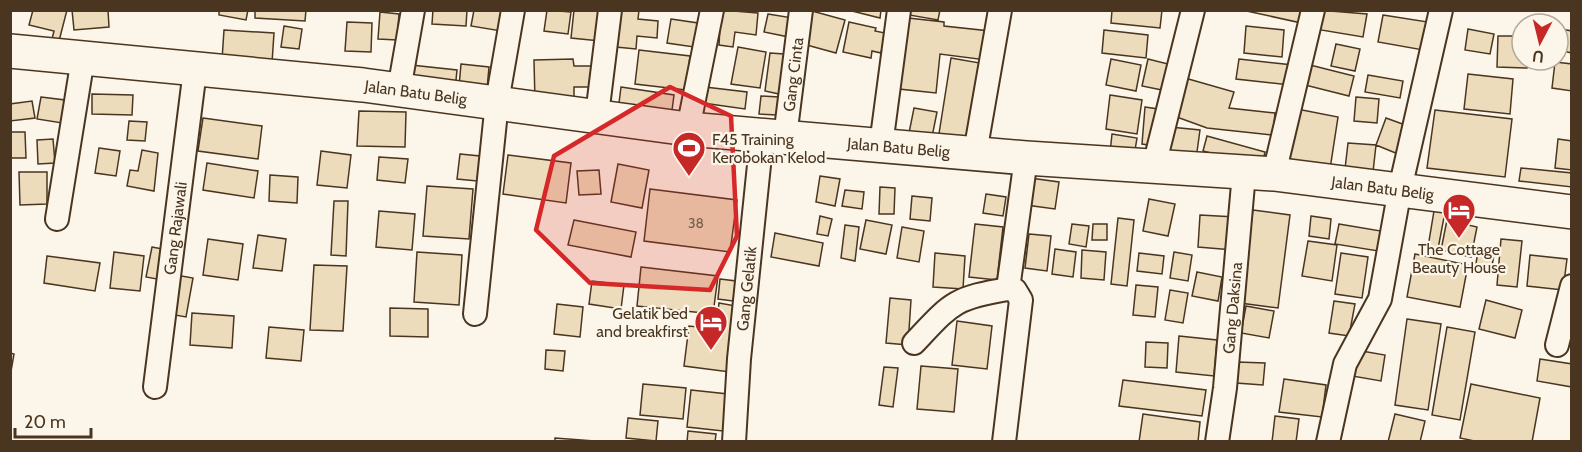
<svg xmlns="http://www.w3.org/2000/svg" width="1582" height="452" font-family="Cabin,sans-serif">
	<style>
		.building { fill: #ecdcbc; stroke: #4a3520; stroke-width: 1.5 }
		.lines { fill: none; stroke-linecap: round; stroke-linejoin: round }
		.street-casing { stroke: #4a3520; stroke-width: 26 }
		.secondary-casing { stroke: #4a3520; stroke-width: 36 }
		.street { stroke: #fbf6e9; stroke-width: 22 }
		.secondary { stroke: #fbf6e9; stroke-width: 33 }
		.marked { fill: #d62828; fill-opacity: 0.2; stroke: #d62828; stroke-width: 4.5; stroke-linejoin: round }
		.labels { text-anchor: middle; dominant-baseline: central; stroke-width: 4.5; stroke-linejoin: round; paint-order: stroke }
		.number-label { font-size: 14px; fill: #725f47 }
		.street-label { font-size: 16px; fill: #4a3520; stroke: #fbf6e9 }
		.poi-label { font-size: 16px; fill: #4a3520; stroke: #fbf6e9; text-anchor: start }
	</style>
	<rect width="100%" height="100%" fill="#fbf6e9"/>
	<path class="building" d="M33,10H67L59,41L52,39L54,31L29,25Z
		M72,10H108L109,27L74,30Z
		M219,10H248L246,20L219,15Z
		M255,10H306L305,21L255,18Z
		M433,10H467L466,26L432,24Z
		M474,10H505L501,31L471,26Z
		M547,10L571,12L568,34L544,31Z
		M574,10H604L600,41L571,38Z
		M618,10H639L638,19L658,21L657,38L637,36L636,49L616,47Z
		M721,10L758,13L756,35L735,32L733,47L719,45Z
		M848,10H881L880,18Z
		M910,10H940L938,20L909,15Z
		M1112,10H1162L1160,28L1111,23Z
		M1242,10H1308L1306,24Z
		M1318,10L1367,14L1363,37L1315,29Z
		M812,11L845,20L836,53L803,44Z
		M380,12L399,14L397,40L378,39Z
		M768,14L793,18L789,37L764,32Z
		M1383,15L1428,22L1423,50L1378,42Z
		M908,18L944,22V26L990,31L986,60L940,54L936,93L899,89Z
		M671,19L698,23L694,47L667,43Z
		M347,22L372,23L371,52L345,51Z
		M849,22L876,28L875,31L885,33L881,53L872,51L871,58L843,52Z
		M284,26L302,29L299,49L281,47Z
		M1246,26L1284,30L1282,57L1244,53Z
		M1468,29L1494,34L1490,54L1465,50Z
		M1560,29L1572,31V53L1558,50Z
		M224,30L274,33L272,63L222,60Z
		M1104,30L1148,35L1146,58L1102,53Z
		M1498,36H1522V60H1527V68L1497,67Z
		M1336,44L1360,49L1355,71L1331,66Z
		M738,47L766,52L760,88L731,84Z
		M639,50L690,56L686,90L635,84Z
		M770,53L784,54L779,94L765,91Z
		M951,58L980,63L967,144L938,140Z
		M573,59L574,66H594V87H574V101L535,102L534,60Z
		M1111,59L1141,65L1136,91L1106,85Z
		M1148,59L1172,65L1167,91L1142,86Z
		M1239,59L1293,65L1290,85L1236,79Z
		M1555,62L1572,64V91L1552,88Z
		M461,64L489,67L487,89L459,87Z
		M411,65L457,70L455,90L409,85Z
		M1310,65L1354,76L1349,96L1305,85Z
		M1468,74L1513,79L1510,114L1464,109Z
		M1368,75L1403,81L1400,98L1365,92Z
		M1185,78L1234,92L1229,108L1275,113L1273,135L1207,128L1174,116Z
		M621,87L674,95L671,118L618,111Z
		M705,87L747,92L745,109L703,103Z
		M92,94L133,95L132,115L92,114Z
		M1110,95L1142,100L1137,134L1106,129Z
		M761,96L779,97L777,115L759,114Z
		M41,97L65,100L62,123L37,119Z
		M1356,97L1379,99L1377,123L1354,121Z
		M32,101L35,118L10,121V104Z
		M1145,107L1158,109L1155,146L1142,144Z
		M914,108L937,112L932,137L909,133Z
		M1292,108L1338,117L1330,169L1286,158Z
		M1435,110L1512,119L1505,177L1427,168Z
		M359,111L406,112L405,147L357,146Z
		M203,118L262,126L258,159L198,151Z
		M1386,118L1408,126L1398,154L1376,145Z
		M129,121L147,122L145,141L127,140Z
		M1170,127L1200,130L1196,159L1167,156Z
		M10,132H25L26,158H10Z
		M1112,134L1137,138L1134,156L1110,153Z
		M1207,136L1265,152L1262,166L1203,151Z
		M53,139L55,163L38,164L37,140Z
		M1558,139L1572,141V170L1555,168Z
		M1348,143L1376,145L1373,172L1345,169Z
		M99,148L120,151L116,176L95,173Z
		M142,150L158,153L154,191L127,186L130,170L138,171Z
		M321,151L351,155L347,188L317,185Z
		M460,154L480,156L477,181L457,179Z
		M508,155L571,163L566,203L503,194Z
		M379,157L408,159L405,183L377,180Z
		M207,163L258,171L254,198L203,190Z
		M618,164L649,170L642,208L611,202Z
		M1521,168L1572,173V187L1519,181Z
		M599,170L601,194L579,195L577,171Z
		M19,172H47V204L20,205Z
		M270,175L298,177L297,203L269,201Z
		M820,176L840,179L835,206L816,202Z
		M1030,178L1059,182L1055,209L1026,205Z
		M427,186L473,189L469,239L423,236Z
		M880,187L895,188L894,214H879Z
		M650,189L737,200L730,252L644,241Z
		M845,190L864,192L862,209L842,206Z
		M986,194L1006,197L1003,216L983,213Z
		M912,196L932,198L930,221L910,219Z
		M1149,199L1175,204L1168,236L1143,231Z
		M334,201H348L346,256L331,255Z
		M1253,210L1290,215L1278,308L1240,303Z
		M379,211L415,214L412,250L376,247Z
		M1434,211L1445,212L1438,249L1428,247Z
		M1200,215L1235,217L1233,250L1198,247Z
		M820,216L832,219L828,236L817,234Z
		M1311,216L1331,219L1329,239L1309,236Z
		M1118,218L1134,220L1127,286L1111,284Z
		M574,220L636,232L631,257L568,245Z
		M866,220L892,225L886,254L860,249Z
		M1447,220L1477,227L1471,257L1441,250Z
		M975,224L1003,227L997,280L969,277Z
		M1072,224L1089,226L1086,247L1069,244Z
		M1093,224H1107V240H1092Z
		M1339,224L1381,231L1378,251L1335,244Z
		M845,225L859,227L855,261L841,258Z
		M902,227L924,231L919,262L897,258Z
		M775,233L823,243L819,266L771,257Z
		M1029,234L1051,236L1047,271L1025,268Z
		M258,235L286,239L282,271L253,268Z
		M208,239L243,244L238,280L203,275Z
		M1501,239L1522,241L1517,287L1497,285Z
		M1308,241L1337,245L1332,281L1302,276Z
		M1479,246L1495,249L1491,272L1475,269Z
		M152,247L168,250L162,280L146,277Z
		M1055,249L1076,252L1073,277L1052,274Z
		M1082,250L1106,252L1104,280L1081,278Z
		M114,252L144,256L140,291L110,288Z
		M417,252L462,255L459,305L414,302Z
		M1174,252L1192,255L1188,281L1170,278Z
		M935,253L965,256L963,289L933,287Z
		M1139,253L1164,256L1162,274L1137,271Z
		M1341,253L1368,257L1362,298L1335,294Z
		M1415,254L1468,265L1460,307L1407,297Z
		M1530,255L1567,259L1563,290L1527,286Z
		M47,256L100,263L95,291L44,283Z
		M314,265L347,266L343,331L310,330Z
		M641,267L718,276L713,314L637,306Z
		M1197,272L1222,277L1218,301L1192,296Z
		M176,275L193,278L186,317L169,314Z
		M720,279L736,281L733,301L718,299Z
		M592,281L624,285L621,309L589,304Z
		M1136,285L1158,287L1155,317L1133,315Z
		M1170,290L1188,293L1183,323L1165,320Z
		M890,298L911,300L908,345L886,343Z
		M1486,300L1522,310L1515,338L1479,329Z
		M1334,301L1355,304L1349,336L1329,333Z
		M719,303L736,306L730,372L684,366L689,326L716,329Z
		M557,304L583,307L580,337L554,334Z
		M1246,306L1274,311L1269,338L1241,333Z
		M390,308L428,309V337L390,336Z
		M192,313L234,316L232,348L190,345Z
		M1407,319L1441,324L1428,410L1395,405Z
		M957,321L992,326L987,369L952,365Z
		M269,327L304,330L301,361L266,358Z
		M1447,327L1475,332L1460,420L1432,415Z
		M1179,336L1217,340L1214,376L1176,372Z
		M1146,342L1168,343L1167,368L1145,367Z
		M546,350L565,351L563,371L545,369Z
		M1356,350L1385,355L1381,381L1352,376Z
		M10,353L14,354L10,377Z
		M1540,359L1572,364V387L1537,381Z
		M1237,362L1265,363L1263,385L1236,383Z
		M921,366L958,369L954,412L917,409Z
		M884,367L898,368L893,407L879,405Z
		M1284,379L1326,385L1322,417L1279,412Z
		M1123,380L1206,390L1202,416L1119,406Z
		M643,384L686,388L683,419L640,415Z
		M1471,384L1540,398L1532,442H1479L1460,438Z
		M691,390L728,394L723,431L687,427Z
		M1143,414L1200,422L1198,442H1139Z
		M1395,414L1425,421L1420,442H1388Z
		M1275,416L1299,419L1296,442H1272Z
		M628,418L658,421L656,441L626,438Z
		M688,431L716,434L715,442H687Z
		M555,438L608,442H555Z"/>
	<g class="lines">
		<defs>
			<g id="street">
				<path d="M399,90L413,10"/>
				<path d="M597,115L610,10"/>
				<path d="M688,129L712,10"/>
				<path id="s1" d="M785,137L801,10"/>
				<path d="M881,145L899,10"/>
				<path d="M975,153L1000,10"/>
				<path d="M1154,166L1193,10"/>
				<path d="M1274,174L1313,10"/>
				<path d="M57,219L83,58"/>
				<path d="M475,314L497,102L513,10"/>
				<path d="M914,343C951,304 953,298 1008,289"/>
				<path d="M1557,345L1572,286"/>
				<path id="s2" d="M155,387L195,70"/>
				<path id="s3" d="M734,442L739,359L762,136"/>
				<path d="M1004,442L1021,300L1015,290L1008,289L1026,158"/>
				<path id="s4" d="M1217,442L1225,388L1244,173"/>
				<path d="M1328,442L1345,364L1380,299L1400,189L1441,10"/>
			</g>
			<g id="secondary">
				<path id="s5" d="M10,51L363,85L688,129L1026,158L1274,174L1572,212"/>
			</g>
		</defs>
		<use href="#street" class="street-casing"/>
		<use href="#secondary" class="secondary-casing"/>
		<use href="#street" class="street"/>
		<use href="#secondary" class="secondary"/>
	</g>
	<path class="marked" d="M670,87L731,116L737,236L710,290L590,283L536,230L554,156Z"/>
	<defs>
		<symbol id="stadium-pin" viewBox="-11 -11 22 30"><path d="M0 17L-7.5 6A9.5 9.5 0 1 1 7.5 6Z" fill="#c62828" stroke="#fbf6e9"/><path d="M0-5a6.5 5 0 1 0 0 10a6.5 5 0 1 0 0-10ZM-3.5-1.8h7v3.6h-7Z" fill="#fff"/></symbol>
		<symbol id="hotel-pin" viewBox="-11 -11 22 30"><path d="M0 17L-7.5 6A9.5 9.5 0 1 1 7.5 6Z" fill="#c62828" stroke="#fbf6e9"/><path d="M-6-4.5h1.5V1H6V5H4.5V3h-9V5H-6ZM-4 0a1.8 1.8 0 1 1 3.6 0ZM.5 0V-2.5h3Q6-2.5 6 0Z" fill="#fff"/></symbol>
	</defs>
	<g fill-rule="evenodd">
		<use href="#stadium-pin" x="670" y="129" width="38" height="52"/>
		<use href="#hotel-pin" x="1440" y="191" width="38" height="52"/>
		<use href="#hotel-pin" x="692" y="303" width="38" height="52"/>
	</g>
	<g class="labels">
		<g class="number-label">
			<text x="696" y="223">38</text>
		</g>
		<g class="street-label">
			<text stroke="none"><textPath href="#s1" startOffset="63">Gang Cinta</textPath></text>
			<text stroke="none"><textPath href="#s5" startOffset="408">Jalan Batu Belig</textPath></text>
			<text stroke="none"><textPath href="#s5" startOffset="894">Jalan Batu Belig</textPath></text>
			<text stroke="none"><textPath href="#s5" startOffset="1380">Jalan Batu Belig</textPath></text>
			<text stroke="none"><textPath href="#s2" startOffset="160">Gang Rajawali</textPath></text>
			<text stroke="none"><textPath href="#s3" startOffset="154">Gang Gelatik</textPath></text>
			<text stroke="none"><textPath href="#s4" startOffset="135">Gang Daksina</textPath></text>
		</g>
		<g class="poi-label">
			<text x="712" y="139">F45 Training<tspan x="712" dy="18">Kerobokan Kelod</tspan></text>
			<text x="1459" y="249" text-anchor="middle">The Cottage<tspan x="1459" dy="18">Beauty House</tspan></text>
			<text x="688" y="313" text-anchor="end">Gelatik bed<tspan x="688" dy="18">and breakfirst</tspan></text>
		</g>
	</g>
	<rect width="1582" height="452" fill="none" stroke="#4a3520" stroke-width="24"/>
	<g transform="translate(1540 42) rotate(187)"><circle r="28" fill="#fbf6e9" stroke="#b4a999" stroke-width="1.5"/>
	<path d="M0-4.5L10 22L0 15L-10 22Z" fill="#c62828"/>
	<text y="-9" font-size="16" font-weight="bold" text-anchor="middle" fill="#4a3520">U</text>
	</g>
	<path d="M15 428v9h76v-9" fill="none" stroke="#4a3520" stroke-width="3"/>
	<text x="24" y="428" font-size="18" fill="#4a3520" stroke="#fbf6e9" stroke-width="4.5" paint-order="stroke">20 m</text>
</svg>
